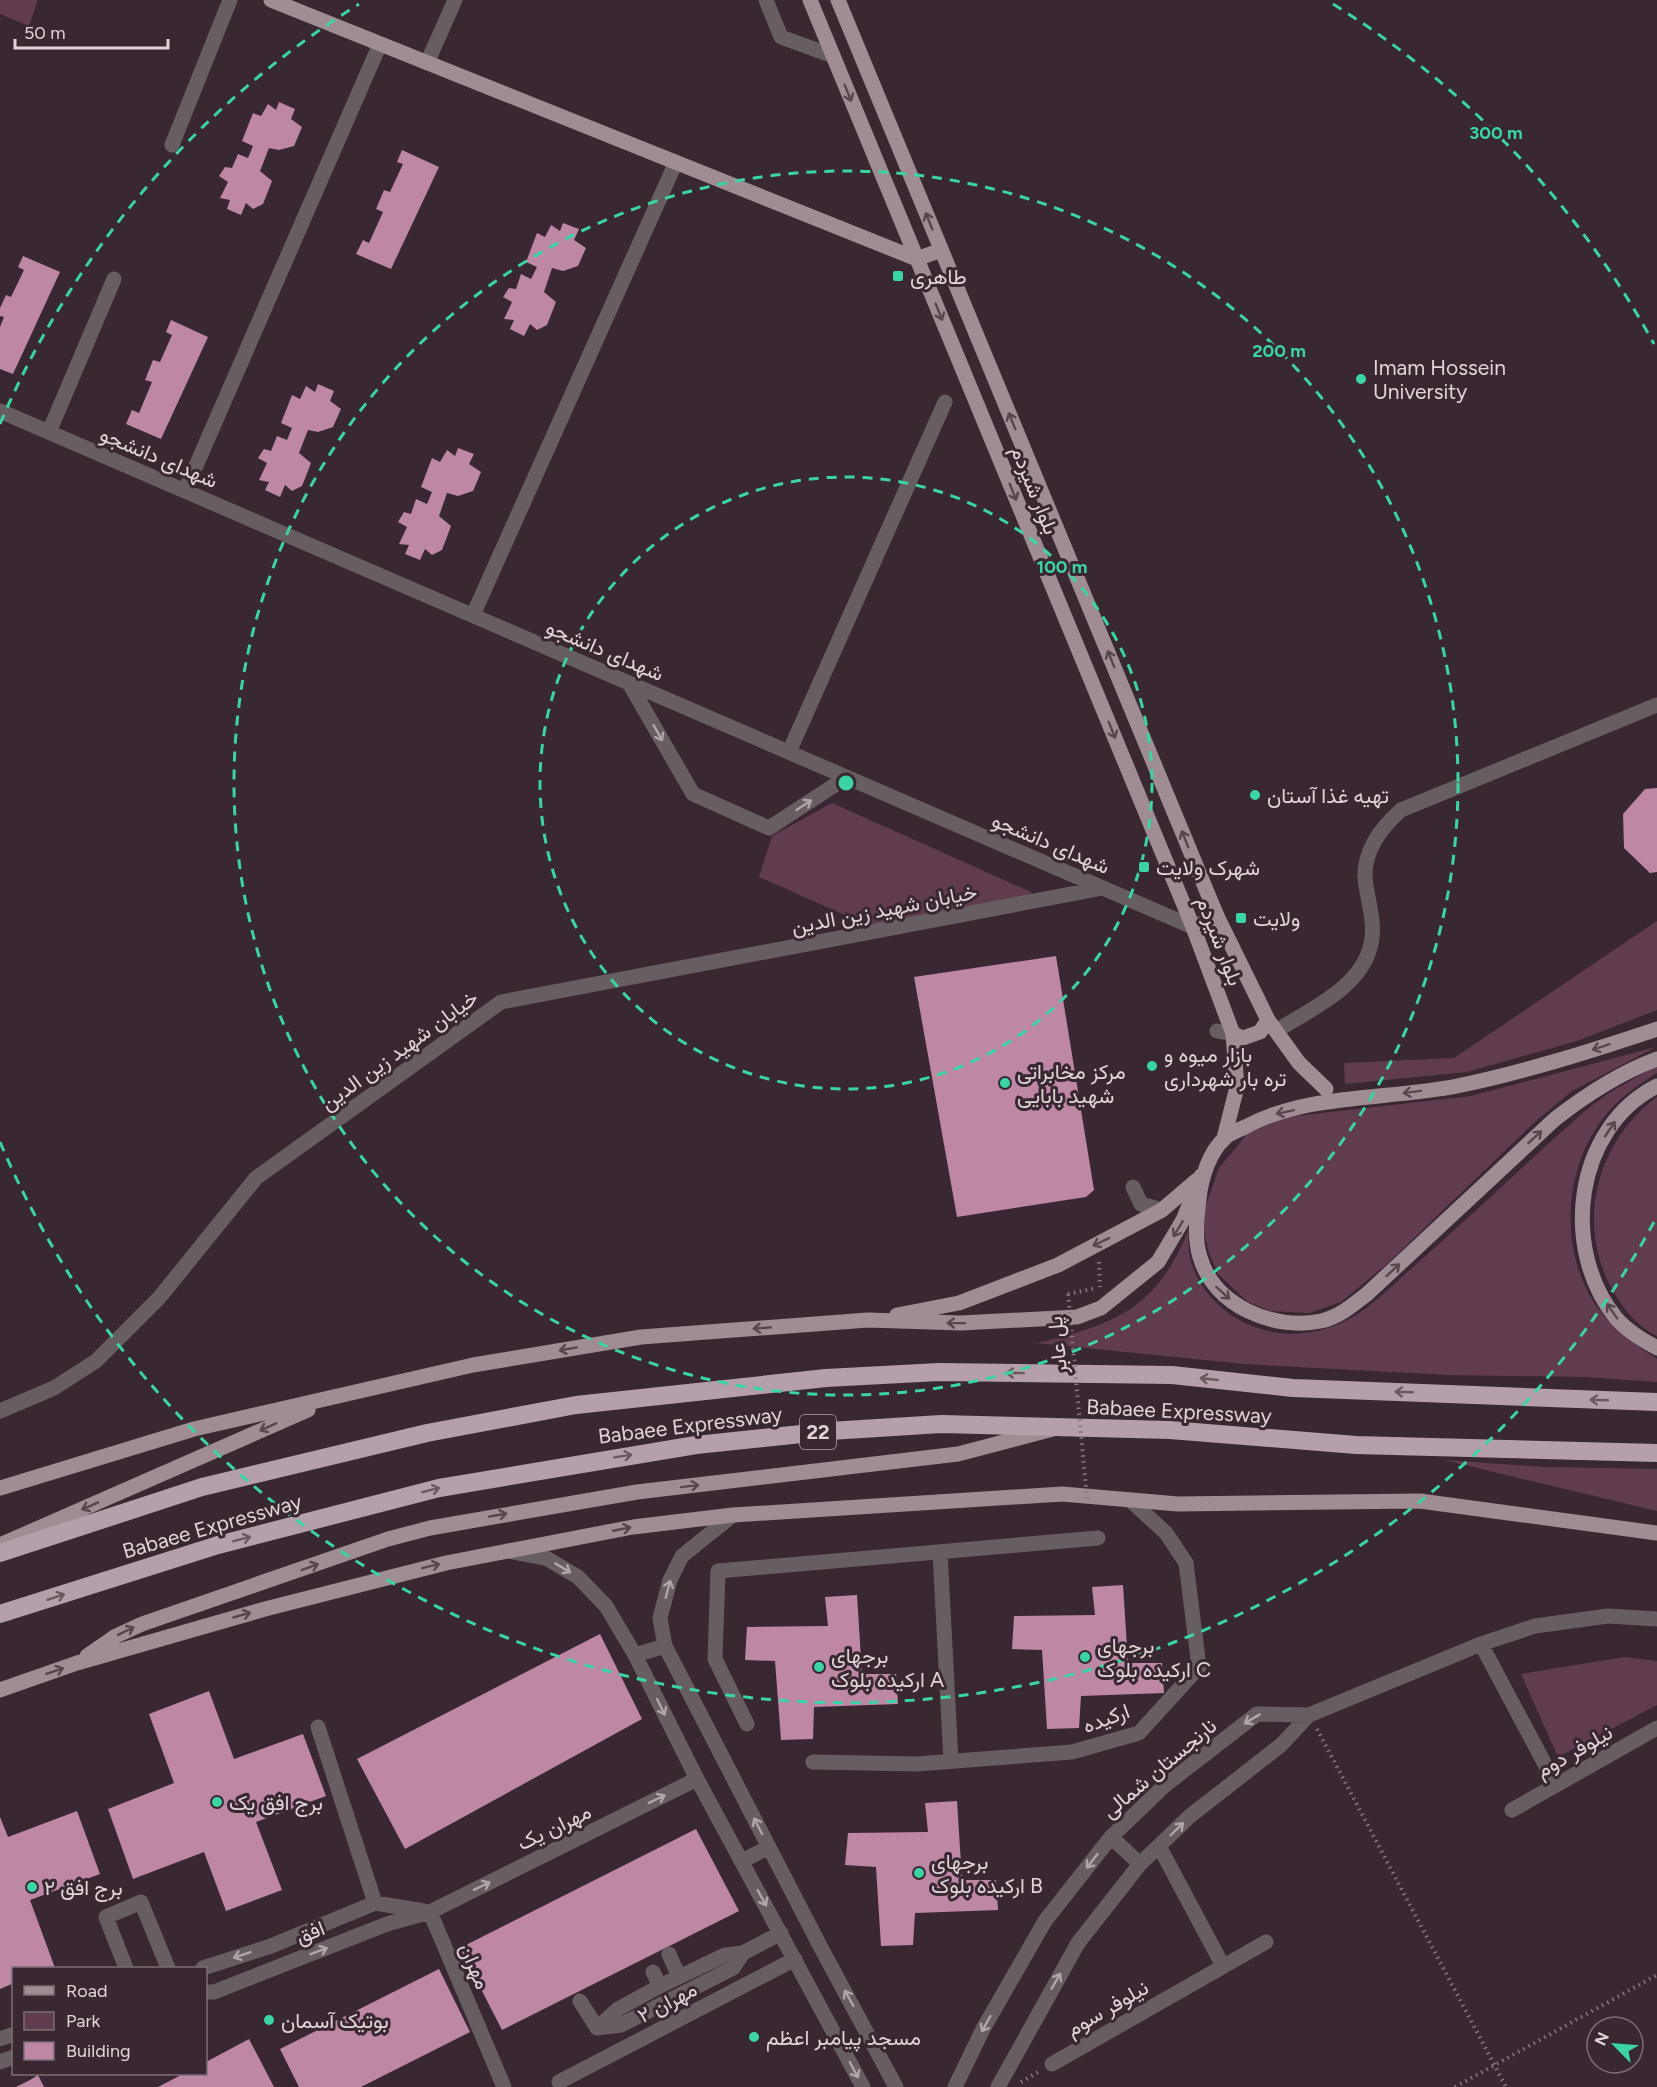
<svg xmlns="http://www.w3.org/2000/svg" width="1657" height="2087" font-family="Figtree,Vazirmatn,sans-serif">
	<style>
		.green { fill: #613c4f }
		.building { fill: #be87a4 }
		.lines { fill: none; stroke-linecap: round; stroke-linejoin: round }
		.path { stroke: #86777e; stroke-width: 4; stroke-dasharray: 1.5 4.5; stroke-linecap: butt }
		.minor { stroke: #675e62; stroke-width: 15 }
		.major { stroke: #9f8c95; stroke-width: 15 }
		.highway { stroke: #b59faa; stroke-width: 18 }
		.path-bridge { stroke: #86777e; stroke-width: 4; stroke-dasharray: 1.5 4.5; stroke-linecap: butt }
		.oneway { stroke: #58464f }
		.oneway2 { stroke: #b0a5aa }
		.oneway3 { stroke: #6b5861 }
		.ring { fill: none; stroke: #3bd4a4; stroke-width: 3; stroke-dasharray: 10 8 }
		.poi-dot { fill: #3bd4a4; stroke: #392831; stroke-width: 2 }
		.labels { text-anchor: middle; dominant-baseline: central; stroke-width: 6; stroke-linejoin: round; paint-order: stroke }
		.shield { fill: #392831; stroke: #aea0a7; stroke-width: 1.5 }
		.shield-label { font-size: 20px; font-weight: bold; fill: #e0d4da }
		.poi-label { font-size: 21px; fill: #e0d4da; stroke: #392831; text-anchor: start }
		.street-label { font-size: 21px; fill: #e0d4da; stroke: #392831 }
		.centre { fill: #3bd4a4; stroke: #392831; stroke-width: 3 }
		.ring-label { font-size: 18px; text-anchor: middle; font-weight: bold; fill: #3bd4a4; stroke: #392831; stroke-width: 6; stroke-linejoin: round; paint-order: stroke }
	</style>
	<rect width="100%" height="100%" fill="#392831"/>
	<path class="green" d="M0,0H38L29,26L0,14Z
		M832,803L1031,892V896L874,928L759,877L772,836Z
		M1657,921V1010L1577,1041L1467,1072L1345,1084L1344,1063L1454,1058Z
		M1656,1047L1572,1091L1536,1121L1387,1264L1341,1302L1309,1313L1270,1311L1248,1302L1218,1274L1209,1253L1204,1232L1205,1208L1219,1168L1247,1134L1287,1117L1471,1096Z
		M1657,1065V1073C1636,1086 1616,1100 1602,1120C1564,1170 1560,1248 1593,1301C1609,1326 1633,1343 1657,1359V1382L1585,1377L1448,1375L1244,1364L1037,1343C1117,1324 1158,1308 1190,1226C1183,1258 1198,1287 1221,1307C1251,1333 1291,1340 1328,1328C1362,1318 1387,1290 1413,1267C1471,1216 1527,1162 1585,1111L1606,1095Z
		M1657,1097V1336C1638,1327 1623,1309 1613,1291C1575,1224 1596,1142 1657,1097Z
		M1444,1460L1546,1467L1657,1469V1511Z
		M1624,1657L1657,1661V1705L1558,1757L1521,1674Z"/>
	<path class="building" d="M279,102L295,109L291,119L302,127L294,146L279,150L269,148L260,171L272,181L263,204L253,209L246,203L241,215L227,209L230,200L220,198L228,182L219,176L225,167L232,168L238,154L248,158L253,146L242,141L253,113L261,116L268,104L276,110Z
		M402,150L439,167L391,269L356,254L363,240L369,243L383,212L376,209L384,190L390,192L403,164L397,162Z
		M563,223L579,229L574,240L586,248L578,266L563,271L552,268L544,292L556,302L547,325L537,330L530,324L524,336L510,329L514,320L504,319L512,302L503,297L509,288L516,289L521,274L531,279L537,267L526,262L537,233L545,237L551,225L560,231Z
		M23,256L60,272L13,374L0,369V327L4,317L0,316V308L6,295L11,297L24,270L18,267Z
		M171,320L208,337L161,439L126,424L132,410L139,413L152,382L145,380L153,360L160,362L172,335L166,332Z
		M318,384L334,391L330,401L341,409L333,427L318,432L308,430L299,453L311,463L302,486L292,491L285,485L280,497L265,490L269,482L259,480L267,463L258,458L264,449L271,451L277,436L287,440L292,428L281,423L292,395L300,399L306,386L315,392Z
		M458,448L474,454L469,464L481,472L473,491L458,496L447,493L439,516L451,526L442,550L432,555L425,549L420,560L405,554L409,545L399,544L407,527L398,522L404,512L411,514L416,499L427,504L432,492L421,487L432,458L440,462L447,450L455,456Z
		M1657,788V872L1650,873L1624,848L1623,814L1645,789Z
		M1056,956L1094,1190L1086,1197L957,1217L914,977Z
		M1123,1585L1128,1663H1162L1164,1693L1081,1696L1079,1728L1047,1729L1042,1650L1012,1649L1014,1616L1095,1615L1092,1587Z
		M857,1595L862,1674H896L898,1704L814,1707L813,1739L781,1740L775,1661L745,1660L747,1627L828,1626L825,1597Z
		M600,1634L642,1719L405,1849L357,1759Z
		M209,1691L234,1759L303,1734L326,1796L256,1822L282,1890L226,1911L204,1852L133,1879L108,1809L174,1783L149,1714Z
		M957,1801L962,1880H996L998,1910L915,1913L913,1945L881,1946L876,1867L845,1865L848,1833L928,1832L925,1803Z
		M77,1811L100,1874L30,1900L55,1968H14V1983L0,1989V1817L8,1837Z
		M696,1829L739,1911L502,2030L460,1948Z
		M439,1969L470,2032L361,2087H299L280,2049Z
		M249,2039L274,2087H158L183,2074H206V2062Z
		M38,2075L44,2087H16L30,2080Z"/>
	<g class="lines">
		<path class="path" d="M1099,1262L1100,1287
			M1068,1294L1096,1288
			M1317,1729L1506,2087
			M1021,2082L1038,2072
			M1455,2087L1657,1975"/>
		<path class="minor" d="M766,0L781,37L833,56
			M427,63L455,0
			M172,145L230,0
			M0,411L1193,927L1217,916
			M49,432L114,279
			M185,491L380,44
			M473,615L676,162
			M629,683L693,794L769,828L847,777
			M789,752L945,402
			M1217,1031L1233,1034
			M1276,1031C1308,1011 1357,989 1369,951C1378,926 1367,902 1365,877C1364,850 1382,827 1401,810L1657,705
			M1133,1187L1141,1204L1162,1210
			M0,1411L54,1388L96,1361L159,1298L256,1178L501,1002L1103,888
			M733,1515L682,1556L670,1580L660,1618L665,1646L820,1946L896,2087
			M508,1551L546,1558L578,1577L606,1606L635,1655L697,1779L863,2087
			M940,1552L951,1761
			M1481,1644L1556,1785
			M635,1655L665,1646
			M747,1724L715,1659L718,1571L1098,1538
			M318,1727L375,1903
			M813,1762L916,1764L1072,1752L1139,1733L1199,1667L1186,1563L1166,1533L1131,1501
			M1512,1810L1657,1728
			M1111,1837L1140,1864
			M1159,1846L1223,1966
			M742,1861L769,1847
			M375,1903L424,1911
			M430,1912L504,2087
			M669,1954L679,1977
			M126,1968L106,1917L141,1902L168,1968
			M203,1968L271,1946L375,1903
			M653,1972L660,1986
			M206,1992H214L387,1924L430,1912L697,1779
			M580,2001L597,2028
			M597,2028L618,2009L660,1986L725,1955L743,1953L781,1933
			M597,2028L621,2025L733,1968L743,1953
			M0,2039L14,2034
			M0,2062L14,2057
			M1052,2064L1266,1942
			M559,2082L795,1959
			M955,2087L983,2029L1045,1921L1111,1837L1164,1786L1257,1714L1309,1715L1481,1644L1535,1626L1608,1616L1657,1619
			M998,2087L1078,1943L1140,1864L1190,1816L1281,1745L1309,1715"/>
		<path class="major" d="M271,0L917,259L941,250
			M810,0L1193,927L1233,1034L1237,1087L1224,1138
			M838,0L1217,916L1268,1020L1299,1063L1326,1089
			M1657,1029C1591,1051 1525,1072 1457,1086C1387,1100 1308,1093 1245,1127C1239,1130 1229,1133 1225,1138C1209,1152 1201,1179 1199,1199C1197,1218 1194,1238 1200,1257C1214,1306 1274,1331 1321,1321C1339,1317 1353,1305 1367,1294L1555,1119C1587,1094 1619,1073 1657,1059
			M1233,1034L1243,1038L1260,1032L1268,1020
			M1657,1086C1574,1128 1560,1249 1616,1318C1627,1331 1643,1340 1657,1348
			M897,1315L959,1303L1058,1265L1162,1210L1197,1180
			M0,1488L194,1429L473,1365L641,1337L868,1320L961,1323L1077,1317L1101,1308L1158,1262L1183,1220L1201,1176
			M0,1545L308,1410
			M87,1656L116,1636L142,1624L388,1539L430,1528L637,1492L958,1454L1053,1429
			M0,1690L77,1663L265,1609L446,1563L633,1527L733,1515L1062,1494L1178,1504L1420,1501L1657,1533"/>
		<path class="highway" d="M0,1553L202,1487L427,1433L576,1405L826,1378L939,1372L1172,1375L1293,1388L1657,1402
			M0,1614L218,1545L439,1488L696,1445L830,1431L941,1424L1170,1430L1356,1445L1657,1453"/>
		<path class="path-bridge" d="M1068,1294L1087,1499"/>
	</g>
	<defs><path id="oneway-shaft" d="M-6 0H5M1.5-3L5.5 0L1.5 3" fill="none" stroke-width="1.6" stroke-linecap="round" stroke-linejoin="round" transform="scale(1.5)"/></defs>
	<g class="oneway">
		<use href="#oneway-shaft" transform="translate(848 93) rotate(68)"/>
		<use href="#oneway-shaft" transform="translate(929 221) rotate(-112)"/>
		<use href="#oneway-shaft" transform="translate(939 312) rotate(68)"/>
		<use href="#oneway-shaft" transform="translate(1012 421) rotate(-112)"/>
		<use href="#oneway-shaft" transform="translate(1013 492) rotate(68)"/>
		<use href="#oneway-shaft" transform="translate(1111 659) rotate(-112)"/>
		<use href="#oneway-shaft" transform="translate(1112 730) rotate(68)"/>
		<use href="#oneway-shaft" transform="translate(1185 839) rotate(-112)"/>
		<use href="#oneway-shaft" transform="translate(1601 1047) rotate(162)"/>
		<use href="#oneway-shaft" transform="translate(1412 1092) rotate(173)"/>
		<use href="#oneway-shaft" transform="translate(1285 1112) rotate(168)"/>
		<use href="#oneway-shaft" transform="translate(1610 1129) rotate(-56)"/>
		<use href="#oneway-shaft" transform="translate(1535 1137) rotate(-43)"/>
		<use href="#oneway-shaft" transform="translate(1178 1229) rotate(121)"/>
		<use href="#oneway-shaft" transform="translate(1101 1242) rotate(154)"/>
		<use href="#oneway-shaft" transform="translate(1393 1270) rotate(-43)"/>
		<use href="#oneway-shaft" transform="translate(1223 1293) rotate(42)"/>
		<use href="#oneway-shaft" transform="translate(1612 1311) rotate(-125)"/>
		<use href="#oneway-shaft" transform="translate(956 1323) rotate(-179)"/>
		<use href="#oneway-shaft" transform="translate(762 1328) rotate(176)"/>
		<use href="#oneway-shaft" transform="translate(568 1349) rotate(170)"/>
		<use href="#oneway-shaft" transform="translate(268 1427) rotate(156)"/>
		<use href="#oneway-shaft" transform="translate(690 1486) rotate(-7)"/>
		<use href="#oneway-shaft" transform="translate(90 1506) rotate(156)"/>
		<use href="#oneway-shaft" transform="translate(498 1515) rotate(-10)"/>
		<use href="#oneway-shaft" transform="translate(622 1529) rotate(-11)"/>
		<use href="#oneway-shaft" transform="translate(431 1566) rotate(-14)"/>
		<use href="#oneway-shaft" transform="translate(310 1567) rotate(-21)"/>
		<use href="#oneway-shaft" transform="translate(242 1615) rotate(-16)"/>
		<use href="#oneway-shaft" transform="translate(126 1631) rotate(-26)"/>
		<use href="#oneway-shaft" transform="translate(55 1671) rotate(-19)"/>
	</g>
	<g class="oneway2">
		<use href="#oneway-shaft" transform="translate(658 733) rotate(60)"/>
		<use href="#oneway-shaft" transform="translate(804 805) rotate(-33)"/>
		<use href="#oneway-shaft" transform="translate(563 1568) rotate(31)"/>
		<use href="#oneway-shaft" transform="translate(668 1589) rotate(-75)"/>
		<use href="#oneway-shaft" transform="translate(661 1707) rotate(64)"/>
		<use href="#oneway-shaft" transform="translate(1252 1719) rotate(149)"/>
		<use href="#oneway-shaft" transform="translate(657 1799) rotate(-26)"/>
		<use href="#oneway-shaft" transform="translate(758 1826) rotate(-117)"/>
		<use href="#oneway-shaft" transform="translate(1177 1829) rotate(-44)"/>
		<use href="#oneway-shaft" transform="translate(1092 1861) rotate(128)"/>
		<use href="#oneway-shaft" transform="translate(482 1886) rotate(-26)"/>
		<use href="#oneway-shaft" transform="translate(762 1898) rotate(61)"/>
		<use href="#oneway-shaft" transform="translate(319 1951) rotate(-21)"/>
		<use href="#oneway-shaft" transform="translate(242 1955) rotate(162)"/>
		<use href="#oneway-shaft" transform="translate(1056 1981) rotate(-60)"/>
		<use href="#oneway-shaft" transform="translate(849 1998) rotate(-119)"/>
		<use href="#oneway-shaft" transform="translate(986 2024) rotate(119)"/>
		<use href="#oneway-shaft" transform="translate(854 2070) rotate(62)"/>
	</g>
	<g class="oneway3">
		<use href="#oneway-shaft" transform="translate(1015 1373) rotate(-179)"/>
		<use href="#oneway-shaft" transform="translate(1209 1379) rotate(-174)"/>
		<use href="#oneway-shaft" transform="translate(1404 1392) rotate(-178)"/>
		<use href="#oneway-shaft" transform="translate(1599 1400) rotate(-178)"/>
		<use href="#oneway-shaft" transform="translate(623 1456) rotate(-9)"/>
		<use href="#oneway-shaft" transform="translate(431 1490) rotate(-14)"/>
		<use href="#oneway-shaft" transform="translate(242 1539) rotate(-14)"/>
		<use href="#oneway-shaft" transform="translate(56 1597) rotate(-18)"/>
	</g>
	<g class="ring">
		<circle cx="846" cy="783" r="306"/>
		<circle cx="846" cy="783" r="612"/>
		<path d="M1654 1222A919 919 0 0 1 0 1142M0 424A919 919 0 0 1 359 4M1333 4A919 919 0 0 1 1654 344"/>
	</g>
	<g class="poi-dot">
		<rect x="892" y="270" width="12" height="12" rx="3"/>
		<circle cx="1361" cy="379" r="6"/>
		<circle cx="1255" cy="795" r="6"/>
		<rect x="1138" y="861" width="12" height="12" rx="3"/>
		<rect x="1235" y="912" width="12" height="12" rx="3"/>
		<circle cx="1152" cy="1066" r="6"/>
		<circle cx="1005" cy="1083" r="6"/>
		<circle cx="1085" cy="1657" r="6"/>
		<circle cx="819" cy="1667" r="6"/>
		<circle cx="217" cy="1802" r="6"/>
		<circle cx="919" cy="1873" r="6"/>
		<circle cx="32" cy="1887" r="6"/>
		<circle cx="269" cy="2020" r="6"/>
		<circle cx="754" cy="2037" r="6"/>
	</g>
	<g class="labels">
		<rect class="shield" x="800" y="1415" width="36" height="34" rx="4.5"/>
		<g class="shield-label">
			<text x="818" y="1432">22</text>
		</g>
		<g class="poi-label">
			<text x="910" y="276">طاهری</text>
			<text x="1373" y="367">Imam Hossein<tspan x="1373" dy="24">University</tspan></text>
			<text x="1267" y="795">تهیه غذا آستان</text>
			<text x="1156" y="867">شهرک ولایت</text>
			<text x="1253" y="918">ولایت</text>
			<text x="1164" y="1054">بازار میوه و<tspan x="1164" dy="24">تره بار شهرداری</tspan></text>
			<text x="1017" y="1071">مرکز مخابراتی<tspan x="1017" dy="24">شهید بابایی</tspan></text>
			<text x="1097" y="1645">برجهای<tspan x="1097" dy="24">ارکیده بلوک C</tspan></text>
			<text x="831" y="1655">برجهای<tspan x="831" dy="24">ارکیده بلوک A</tspan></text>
			<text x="229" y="1802">برج افق یک</text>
			<text x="931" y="1861">برجهای<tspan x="931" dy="24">ارکیده بلوک B</tspan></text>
			<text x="44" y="1887">برج افق ۲</text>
			<text x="281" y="2020">بوتیک آسمان</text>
			<text x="766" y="2037">مسجد پیامبر اعظم</text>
		</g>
		<g class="street-label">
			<text transform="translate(159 457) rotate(23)">شهدای دانشجو</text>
			<text transform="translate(1035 490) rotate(68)">بلوار شیردم</text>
			<text transform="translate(605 650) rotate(23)">شهدای دانشجو</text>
			<text transform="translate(1051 843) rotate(23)">شهدای دانشجو</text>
			<text transform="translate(884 909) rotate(-11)">خیابان شهید زین الدین</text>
			<text transform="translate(1220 941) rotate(69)">بلوار شیردم</text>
			<text transform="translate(399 1050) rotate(-36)">خیابان شهید زین الدین</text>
			<text transform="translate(1057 1345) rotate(-95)">پل عابر</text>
			<text transform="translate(1179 1411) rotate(3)">Babaee Expressway</text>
			<text transform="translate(690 1425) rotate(-7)">Babaee Expressway</text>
			<text transform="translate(212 1526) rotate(-16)">Babaee Expressway</text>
			<text transform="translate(1106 1718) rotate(-20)">ارکیده</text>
			<text transform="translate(1574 1751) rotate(-30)">نیلوفر دوم</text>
			<text transform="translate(1159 1768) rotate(-40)">نارنجستان شمالی</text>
			<text transform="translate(554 1827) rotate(-26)">مهران یک</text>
			<text transform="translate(310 1932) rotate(-21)">افق</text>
			<text transform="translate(475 1966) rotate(67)">مهران</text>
			<text transform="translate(667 2002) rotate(-28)">مهران ۲</text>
			<text transform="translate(1107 2008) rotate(-30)">نیلوفر سوم</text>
		</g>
	</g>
	<circle cx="846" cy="783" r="9" class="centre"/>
	<g class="ring-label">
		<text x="1496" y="139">300 m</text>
		<text x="1279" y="357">200 m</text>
		<text x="1062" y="573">100 m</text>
	</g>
	<rect x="12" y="1967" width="195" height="108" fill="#392831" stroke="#7c6d75" stroke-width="1.5"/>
	<rect x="24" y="1986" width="30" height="9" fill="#9f8c95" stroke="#7c6d75" stroke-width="1.5"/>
	<text x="66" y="1997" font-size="18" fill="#e0d4da">Road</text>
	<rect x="24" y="2012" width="30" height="18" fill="#613c4f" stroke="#7c6d75" stroke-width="1.5"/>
	<text x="66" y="2027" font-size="18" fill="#e0d4da">Park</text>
	<rect x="24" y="2042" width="30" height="18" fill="#be87a4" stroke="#7c6d75" stroke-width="1.5"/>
	<text x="66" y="2057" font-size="18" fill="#e0d4da">Building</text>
	<g transform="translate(1615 2045) rotate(295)"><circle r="28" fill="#392831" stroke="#7c6d75" stroke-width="1.5"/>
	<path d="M0-4.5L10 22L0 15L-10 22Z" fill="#3bd4a4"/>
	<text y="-9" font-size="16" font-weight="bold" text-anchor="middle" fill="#e0d4da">N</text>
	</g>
	<path d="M15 39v9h153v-9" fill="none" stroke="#e0d4da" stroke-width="3"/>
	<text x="24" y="39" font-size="18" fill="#e0d4da" stroke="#392831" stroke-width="4.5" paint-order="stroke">50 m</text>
</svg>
